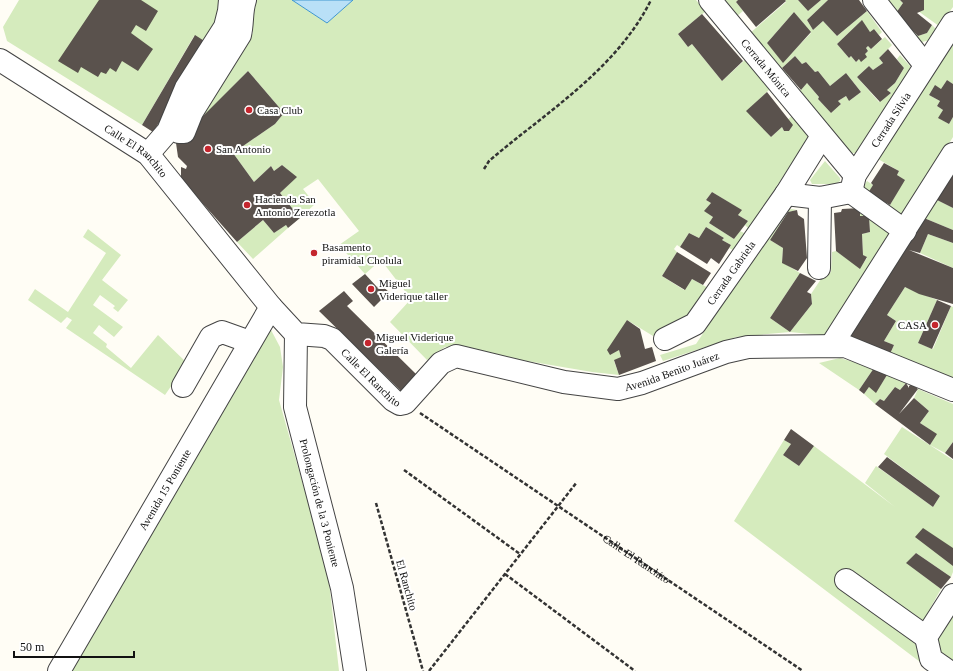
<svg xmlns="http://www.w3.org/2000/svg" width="953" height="671" font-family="'Times New Roman',serif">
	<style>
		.green { fill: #d5ebbd; fill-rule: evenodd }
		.water { fill: #b9e0f7; stroke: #3f96cf }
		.building { fill: #5a524d }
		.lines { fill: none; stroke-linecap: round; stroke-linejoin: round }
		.minor-casing { stroke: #444; stroke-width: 24 }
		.path { stroke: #333; stroke-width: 2.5; stroke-dasharray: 4 2; stroke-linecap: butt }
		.minor { stroke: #fff; stroke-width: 22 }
		.poi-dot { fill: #c4262e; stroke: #fff; stroke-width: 1.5 }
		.labels { text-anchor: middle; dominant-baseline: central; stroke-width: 4; stroke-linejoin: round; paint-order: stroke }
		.street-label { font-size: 11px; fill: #111; stroke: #fff }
		.poi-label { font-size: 11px; fill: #111; stroke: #fff; text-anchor: start }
	</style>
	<rect width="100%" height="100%" fill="#fffdf5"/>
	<path class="green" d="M19,0H226L209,44L194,36L142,125L7,41L3,27Z
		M256,0H292L327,23L353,0H696L706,11L678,34L688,47L692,44L722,81L746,59L770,89L747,111L771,137L782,127L784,131H789L791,128V122L787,120L792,116L806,131L808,138L749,229L745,225L748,221L738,215L741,210L712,192L706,200L711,203L705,211L713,217L709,223L734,239L740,231L746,234L735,251L729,248L731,245L722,240L724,238L706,227L699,238L689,233L680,247L677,245L674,249L677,252L662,276L684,290L692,279L710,289L688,322L653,336L627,320L619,350L621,357L614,361L619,375L592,372L445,347L427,360L390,322L411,299L381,260L365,274L339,245L359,231L318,179L303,189L315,204L300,218L280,193L296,177L282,165L274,171L271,166L254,182L233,153L275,124L284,113L248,71L197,123L253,33L250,10Z
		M721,0H738L736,2L743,11L736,17Z
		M785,0H798L808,11L821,0H828L807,20L813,30L823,21L837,36L867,11L882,32L879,35L874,29L870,32L861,21L837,44L849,58L851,56L856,62L868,51L866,48L868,46L871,49L885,37L892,45L879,58L883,63L873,70L869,66L857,77L879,102L891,93L887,90L895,83L904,68L897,59L900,55L910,66L911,70L858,154L848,152L797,94L807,83L819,97L818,99L831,113L841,104L838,101L846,96L849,101L861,92L846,73L830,86L818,71L815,72L806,62L802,64L795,56L782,68L789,76L785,80L749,34L786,2ZM794,12L811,33L783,62L767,43Z
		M878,0H900L903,3L896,13L918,36L927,33L932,25L937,30L930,40L918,43Z
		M924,0H953V7L939,26L918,11Z
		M953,38V84L947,80L941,89L935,86L929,95L940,101L937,106L943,110L939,118L949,124L953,117V137L902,219L861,190L867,181L873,185L869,193L890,205L904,180L897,175L899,171L878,159Z
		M825,161L840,178V181L836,184H812L810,180Z
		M935,199L953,208V230L924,218Z
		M860,208L893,230L830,336L790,332L736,337L663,361L660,355L696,344L784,211L791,209L797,210L788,212L770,240L783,248L782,262L800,273L770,318L790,332L812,304L811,294L821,279L831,272L832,252L836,251L860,268L867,258L863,255L862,234L870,232L869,216H860Z
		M263,220L274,233L286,225L288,228L253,259L237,242Z
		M88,229L121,255L102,280L128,300L118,312L113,308L115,306L100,295L93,305L123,327L114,337L99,325L93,333L107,344L106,347L131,368L158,335L187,363L165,395L66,328L72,320L67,317L61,323L28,300L35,289L68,312L106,253L83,237Z
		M928,234L953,243V268L920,253Z
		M905,287L937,300L918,343L933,349L951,306L953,307V383L889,356L894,345L884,341L896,321L887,315Z
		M264,326L271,330L280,347L283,367L279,400L328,573L339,671H66Z
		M840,358L874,368L859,390L819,363Z
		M887,375L906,383L900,390L895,387L884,401L880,399L875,404L864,394L869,387L876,392Z
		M918,389L953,404V442L945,453L930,445L936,434L920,423L929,411L914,398Z
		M902,427L953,460V572L951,577L916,553L907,563L941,589L923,621L924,665L734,521L784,440L791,444L783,455L799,466L814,446L895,507L865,483L876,466L933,507L940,496L884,454Z
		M953,612V668L932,644Z"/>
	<path class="water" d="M292,0H353L327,23Z"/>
	<path class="building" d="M99,0H141L158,11L146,31L136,25L131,33L153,49L138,71L122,61L116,72L110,68L106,74L101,72L98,77L81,67L78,73L58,61Z
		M738,0H785L786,1L756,27L736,2Z
		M798,0H821L808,11Z
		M828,0H859L867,11L837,36L823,21L813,30L807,20Z
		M900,0H924V10L917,13L932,25L927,33L918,36L896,13L903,3Z
		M794,12L811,32L783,63L767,43Z
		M702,14L743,61L722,81L692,44L688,47L678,34Z
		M862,20L870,32L874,29L882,39L871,49L868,46L866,48L868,51L865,54L867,57L861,62L859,59L856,62L851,56L849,58L837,44Z
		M195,35L209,44L153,132L142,125Z
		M888,49L904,68L895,83L887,90L891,93L880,102L857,77L869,66L873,70L883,63L879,58Z
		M795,56L802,64L806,62L815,72L818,71L830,86L846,73L861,92L849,101L846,96L838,101L841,104L831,113L818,99L819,97L807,83L801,90L782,68Z
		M248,71L284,113L275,124L233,153L254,182L271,166L274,171L282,165L297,177L280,193L300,218L288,228L286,225L274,233L263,220L237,242L181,179V167L186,169L187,166L178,157L176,143Z
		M947,80L953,84V117L949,124L938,118L943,110L937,106L940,101L929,95L935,85L941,89Z
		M767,92L793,125L789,131H784L782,127L771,137L746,111Z
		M884,163L899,171L897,175L905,180L890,205L868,193L873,185L871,183Z
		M953,167V208L935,199Z
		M712,192L742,210L738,215L748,221L734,239L709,223L713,217L704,211L711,203L706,200Z
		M860,208V216H869L870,232L862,234L863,255L867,257L860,269L836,251L834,213L841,212L842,209Z
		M797,210L798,215L804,219L807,258L798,271L782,263L783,248L770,240L788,212Z
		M924,218L953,230V243L928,234L920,253L909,250L953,268V304L919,294L905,287L887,315L896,321L884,341L894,345L889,356L848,339L869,308Z
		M706,227L724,238L722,240L731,245L719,264L711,258L707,264L680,247L689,233L699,238Z
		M677,252L711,273L703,285L692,279L685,290L662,276Z
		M800,273L816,281L807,292L811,294L812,304L790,332L770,318Z
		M365,274L377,287L381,285L389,292L374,307L352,284Z
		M344,291L353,301L347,306L416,374L401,391L319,311Z
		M937,300L951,306L932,349L918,343Z
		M627,320L640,329L645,349L652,347L656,361L619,375L614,360L621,357L619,350L610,355L607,350Z
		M874,368L887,375L876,393L869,387L864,394L859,390Z
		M906,383L909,388V386L912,384L918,389L899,414L914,398L929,411L920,423L937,434L930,445L875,404L880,399L884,401L895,387L900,390Z
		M791,429L814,446L799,466L783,455L791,444L784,440Z
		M953,442V459L945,453Z
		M887,457L940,496L933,507L878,467Z
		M923,528L953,548V566L915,537Z
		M916,553L951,577L941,589L906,563Z"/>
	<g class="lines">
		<defs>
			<g id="minor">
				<path id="s2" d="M710,0L855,175"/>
				<path d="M874,0L925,65"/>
				<path id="s3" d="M0,60L148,154L271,307L296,334L324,336L332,339L393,400L400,404L405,403L441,363L456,356L564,382L618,389L642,383L726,352L748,347L845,346L953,390"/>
				<path d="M179,132H184L192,112L240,35C243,22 241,12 245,0"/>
				<path d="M148,154L168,131L186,88L225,27L229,11L230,0"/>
				<path d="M851,192L905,231"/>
				<path id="s4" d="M786,194L820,198L851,192L855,175L953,23"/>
				<path d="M819,268L820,198"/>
				<path id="s5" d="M296,334L295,407L342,588L355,671"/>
				<path id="s6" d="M665,339L695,324L786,194L822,136"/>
				<path d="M831,346L953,154"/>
				<path d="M183,386L211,337L222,332L250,342"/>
				<path d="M846,580L926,637"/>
				<path id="s7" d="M59,671L271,307"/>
				<path d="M948,671L931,659L926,637L953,595"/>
			</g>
		</defs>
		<use href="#minor" class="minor-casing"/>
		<g class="path">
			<path d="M484,169L489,161C546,112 616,70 651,0"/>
			<path id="s1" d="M420,413L803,671"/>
			<path d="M404,470L520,554"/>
			<path d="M376,503L423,671"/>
			<path d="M505,574L635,671"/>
			<path d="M429,671L577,482"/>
		</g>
		<use href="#minor" class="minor"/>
	</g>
	<g class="poi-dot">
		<circle cx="249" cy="110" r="4"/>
		<circle cx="208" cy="149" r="4"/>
		<circle cx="247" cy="205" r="4"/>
		<circle cx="314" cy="253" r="4"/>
		<circle cx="371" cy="289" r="4"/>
		<circle cx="935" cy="325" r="4"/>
		<circle cx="368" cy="343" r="4"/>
	</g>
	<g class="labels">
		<g class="street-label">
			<text stroke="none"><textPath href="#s2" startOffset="88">Cerrada Mónica</textPath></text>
			<text stroke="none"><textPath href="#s4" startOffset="149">Cerrada Silvia</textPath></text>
			<text stroke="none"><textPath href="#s3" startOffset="164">Calle El Ranchito</textPath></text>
			<text stroke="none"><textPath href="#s6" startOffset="96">Cerrada Gabriela</textPath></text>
			<text stroke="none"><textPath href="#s3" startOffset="837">Avenida Benito Juárez</textPath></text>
			<text stroke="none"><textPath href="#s3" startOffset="500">Calle El Ranchito</textPath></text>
			<text stroke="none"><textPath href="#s7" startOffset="210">Avenida 15 Poniente</textPath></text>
			<text stroke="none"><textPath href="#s5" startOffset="172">Prolongación de la 3 Poniente</textPath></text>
			<text stroke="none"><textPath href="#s1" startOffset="261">Calle El Ranchito</textPath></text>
			<text transform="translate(407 585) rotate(74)">El Ranchito</text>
		</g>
		<g class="poi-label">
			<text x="257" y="110">Casa Club</text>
			<text x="216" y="149">San Antonio</text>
			<text x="255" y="199">Hacienda San<tspan x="255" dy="13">Antonio Zerezotla</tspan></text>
			<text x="322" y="247">Basamento<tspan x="322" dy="13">piramidal Cholula</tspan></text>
			<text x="379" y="283">Miguel<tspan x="379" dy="13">Viderique taller</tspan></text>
			<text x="927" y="325" text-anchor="end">CASA</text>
			<text x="376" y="337">Miguel Viderique<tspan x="376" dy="13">Galería</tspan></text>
		</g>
	</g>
	<path d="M14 651v6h120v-6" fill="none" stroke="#111111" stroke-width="2"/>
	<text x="20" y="651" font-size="12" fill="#111111" stroke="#ffffff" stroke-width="3" paint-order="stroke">50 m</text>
</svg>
